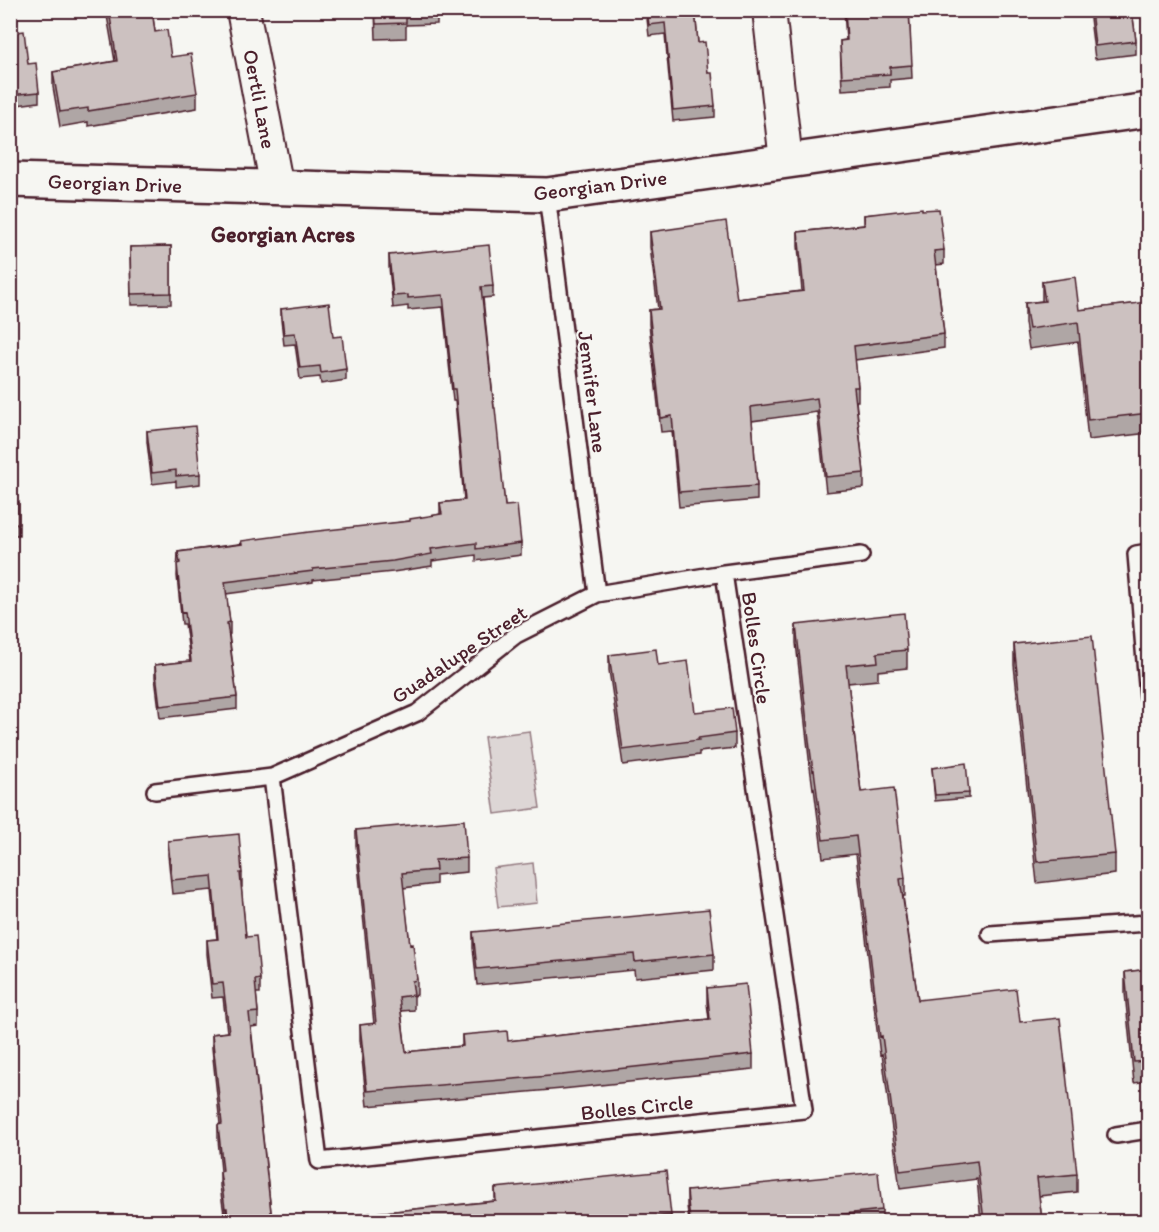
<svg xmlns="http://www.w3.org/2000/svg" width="1159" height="1232" font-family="Itim,sans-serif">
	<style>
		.green { fill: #ddd6d5; stroke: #947a80; stroke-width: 1.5 }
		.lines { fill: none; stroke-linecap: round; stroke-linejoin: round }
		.lane-casing { stroke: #4a1f2b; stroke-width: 20 }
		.street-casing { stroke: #4a1f2b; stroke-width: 36 }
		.secondary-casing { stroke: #4a1f2b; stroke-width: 38 }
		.lane { stroke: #f6f6f2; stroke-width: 15 }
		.street { stroke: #f6f6f2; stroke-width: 32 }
		.secondary { stroke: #f6f6f2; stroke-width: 33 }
		.wall { fill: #afa6a5; stroke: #4a1f2b; stroke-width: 1.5 }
		.shaded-wall { fill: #8f8786; stroke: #4a1f2b; stroke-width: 1.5 }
		.building { fill: #ccc1c0; stroke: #4a1f2b; stroke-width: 1.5 }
		.labels { text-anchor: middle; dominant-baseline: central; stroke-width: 4.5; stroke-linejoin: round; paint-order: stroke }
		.street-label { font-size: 21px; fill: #4a1f2b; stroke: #f6f6f2 }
		.neighbourhood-label { font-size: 22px; font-weight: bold; fill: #4a1f2b; stroke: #f6f6f2 }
	</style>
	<rect width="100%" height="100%" fill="#f6f6f2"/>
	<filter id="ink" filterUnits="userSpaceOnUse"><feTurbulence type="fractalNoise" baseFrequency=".0167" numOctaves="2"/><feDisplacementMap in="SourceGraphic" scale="12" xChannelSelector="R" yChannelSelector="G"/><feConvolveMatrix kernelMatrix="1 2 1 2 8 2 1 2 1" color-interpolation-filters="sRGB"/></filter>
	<g filter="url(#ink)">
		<path class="green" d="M529,731L540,808L495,814L484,737Z
			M533,863L537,903L498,907L493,868Z"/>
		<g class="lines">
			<defs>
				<path id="lane" d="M547,195L597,594
					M1148,552L1136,554L1148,697
					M272,777L319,1161L804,1110L724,573
					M155,791L272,777L417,713L516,635L597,594L724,573L861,555
					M990,934L1148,923
					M1116,1135L1148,1130"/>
				<path id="street" d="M243,10L277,188
					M769,10L786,161"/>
				<path id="secondary" d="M10,180L547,195L1148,110"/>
			</defs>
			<use href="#lane" class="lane-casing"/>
			<use href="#street" class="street-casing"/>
			<use href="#secondary" class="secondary-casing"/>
			<use href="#lane" class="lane"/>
			<use href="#street" class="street"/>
			<use href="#secondary" class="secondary"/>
		</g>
		<path class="wall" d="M106,10H152L155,32L171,57L197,93V108L88,126V122L60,127L53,87V72L115,61Z
			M375,10H437V24L406,25V38L376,39Z
			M646,10H695L698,43L708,73L715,106V117L673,121L665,34L649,36Z
			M844,10H909L912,78L890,80V87L842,90L840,41L846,40Z
			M1089,10H1132L1136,41V54L1095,59Z
			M10,33L28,64L39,92V102L10,106Z
			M922,210L944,250V264L936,265L944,334V348L855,360L858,387V401H856L864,473V488L826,492L817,412L752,421L757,486V500L679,507L672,431L661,432L649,324V310L658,309L650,247V232L737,299L802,291L798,246V232L864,225V215Z
			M171,246V304L131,305L130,247Z
			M389,255L493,286V297L483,298L494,408L505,506L521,543V555L476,561V555L432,561V566L393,572L313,580V582L226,594L230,622V634H229L237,697V709L160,718L155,677V665L190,661L185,624H182L177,576L178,552L410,521L440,514V503L464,500L455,401H453L443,307L408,310V306L393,308L389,267Z
			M1042,282L1079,310L1149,302V433L1088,440L1078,342L1029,349L1025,323V303L1042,301Z
			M281,309L333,337L346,369V380L321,384L320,377L300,379L295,344L284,345L281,320Z
			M147,431L200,474V484L176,487V481L152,484L147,442Z
			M10,502H19V535H10Z
			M796,625L907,650V668L878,671V680L848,683L861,792L905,878V896H903L918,1000L1020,1022L1077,1174V1192L1039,1196L1042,1221H981L977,1179L900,1189L882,1054L880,1055L856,854L823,858L814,788L813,789L810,767L796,643Z
			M1014,644L1115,854V874L1037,883L1014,665Z
			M609,655L658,665L695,712L735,733V748L699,752V755L623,765L609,670Z
			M932,768L969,793V798L935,801Z
			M356,830L467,858V872L436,875V884L403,888L410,945L417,980V995L414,996V1010L401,1011L406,1052L462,1046V1035L508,1041L709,1019L707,1003V988L753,1054V1069L562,1089L367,1106L360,1040V1025L374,1024L356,845Z
			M168,841L242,873V887H241L246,937L260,979V993H256L258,1012V1026L251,1027L272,1221H225L220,1186V1172L221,1171L218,1139V1125L220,1124L212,1048V1034L227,1032L223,997L212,998L207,954V940L217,939L212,890L172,894L168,855Z
			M473,932L714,954V970L635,978L634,970L477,985L473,948Z
			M1149,969V1081L1134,1083L1125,993V972Z
			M495,1188L671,1215V1221H294L495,1201Z
			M687,1191L882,1210V1221H689L687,1206Z"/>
		<path class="shaded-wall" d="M225,1208H227V1221H225Z"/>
		<path class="building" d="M109,10H152L155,32L167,30L171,57L191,54L197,93L88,111V108L60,112L53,72L117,61Z
			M375,10H406V23L376,24Z
			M647,10H695L698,43L705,42L708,73H712L715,106L673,110L665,23L649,25Z
			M845,10H909L912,65L890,67V74L842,77L840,41L847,40Z
			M1091,10H1132L1136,41L1095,46Z
			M24,31L28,64L36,63L39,92L10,95V33Z
			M922,208V210L939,209L944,250L934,251L944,334L854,346L858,387H854L864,473L826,477L817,398L751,407L757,486L679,492L672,416L661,418L649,310L660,309L650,232L726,221L737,299L804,291L798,232L865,225L864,215Z
			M489,245L493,286L481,287L494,408H495L505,506L517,505L521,543L476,549V543L431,549L432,554L393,561L313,569V571L225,582L230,622L227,623L237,697L160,706L155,665L191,661L185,612L182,613L177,564L180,563L178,552L242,544L241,541L309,532L410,521V519L442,514L440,503L465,500L455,389H453L443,295L408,298V295L393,296L389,255Z
			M171,246V293L131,294L130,247Z
			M1075,277L1079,310L1149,302V413L1088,420L1078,322L1029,329L1025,303L1045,301L1042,282Z
			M329,303L333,337L342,336L346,369L321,373L320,366L300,368L295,333L284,334L281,309Z
			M195,426L200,474L176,476V470L152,473L147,431Z
			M10,502H19V524H10Z
			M904,613L907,650L877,653L878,662L846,665L861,792L894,788L905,878L900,879L918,1000L1016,989L1020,1022L1060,1018L1077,1174L1037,1178L1042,1221H984L977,1161L900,1171L882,1036L880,1037L856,836L823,840L814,770L813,771L810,749L796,625Z
			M1092,636L1115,854L1037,862L1014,644Z
			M656,649L658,665L688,661L695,712L732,708L735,733L698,738L699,740L623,750L609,655Z
			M966,763L969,793L935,795L932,768Z
			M464,820L467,858L435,860L436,870L402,873L410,945L413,944L417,980L412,981L414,995L399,997L406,1052L463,1046L462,1035L507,1031L508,1041L710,1019L707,988L746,984L753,1054L562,1075L367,1091L360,1025L376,1023L356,830Z
			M239,834L242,873H240L246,937L256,936L260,979L255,980L258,1012L249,1013L272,1221H228L227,1208H225L220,1172L223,1171L218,1125L222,1124L212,1034L229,1032L223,983L212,984L207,940L218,939L212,876L172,880L168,841Z
			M709,909L714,954L635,962L634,954L477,969L473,932Z
			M1149,969V1061L1134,1062L1125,972Z
			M666,1171L671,1215L608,1221V1218L572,1221H294L496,1201L495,1188Z
			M878,1172L882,1210L787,1220V1221H690L687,1191Z
			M1149,1216V1221H1092Z"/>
	</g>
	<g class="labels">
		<g class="street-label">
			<text transform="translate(260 99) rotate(79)">Oertli Lane</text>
			<text transform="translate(115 183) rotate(2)">Georgian Drive</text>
			<text transform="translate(600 185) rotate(-7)">Georgian Drive</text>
			<text transform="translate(593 392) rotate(83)">Jennifer Lane</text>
			<text transform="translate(757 648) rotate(82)">Bolles Circle</text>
			<text transform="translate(459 654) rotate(-34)">Guadalupe Street</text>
			<text transform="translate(637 1107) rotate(-6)">Bolles Circle</text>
		</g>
		<g class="neighbourhood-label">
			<text x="283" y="234">Georgian Acres</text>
		</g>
	</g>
	<rect width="1159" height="1232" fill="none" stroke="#f6f6f2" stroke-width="36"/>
	<rect x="18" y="18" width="1123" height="1196" fill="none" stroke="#4a1f2b" stroke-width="2" filter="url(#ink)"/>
</svg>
